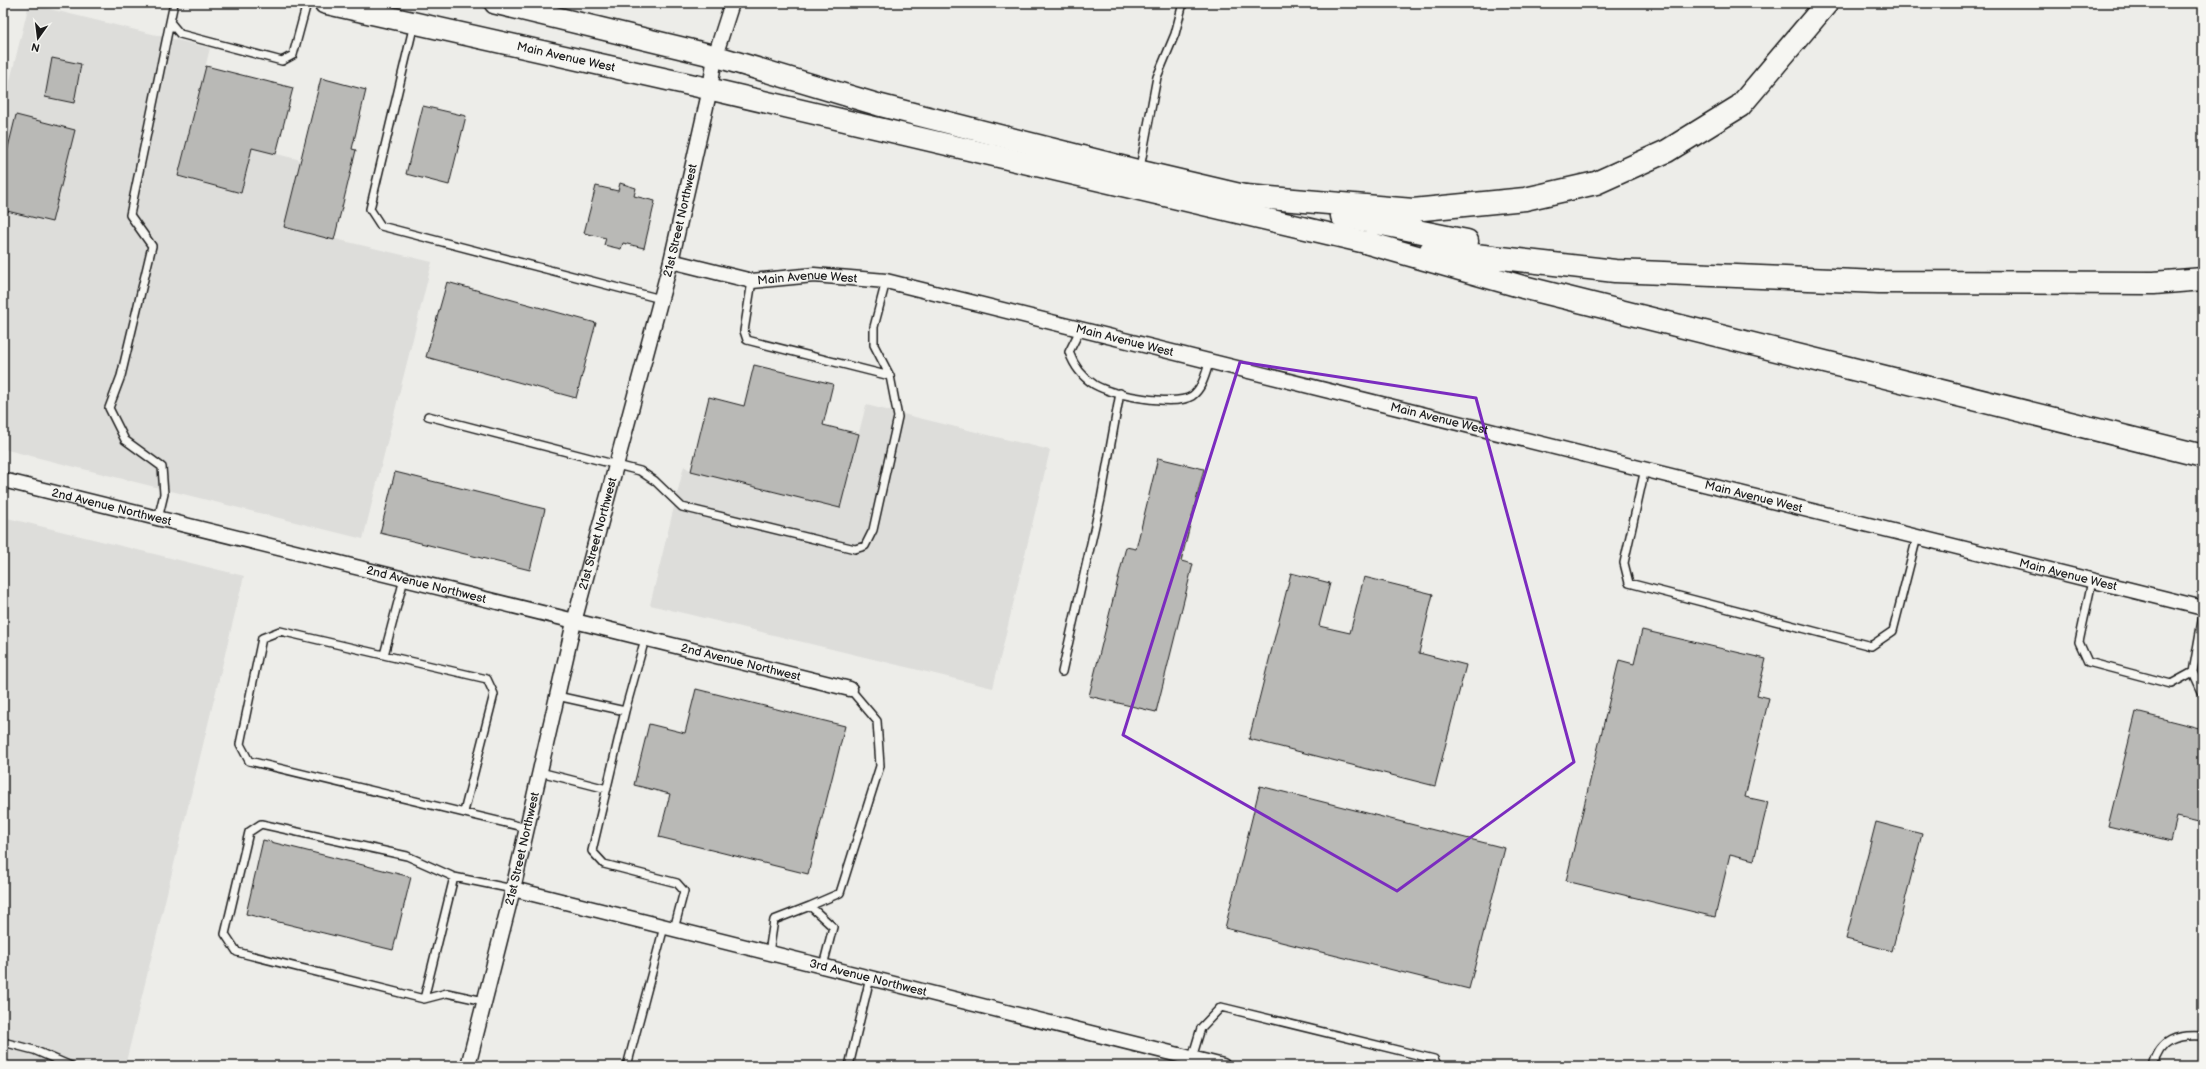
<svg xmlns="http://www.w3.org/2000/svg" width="2206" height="1069" font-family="'Balsamiq Sans',sans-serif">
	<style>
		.built { fill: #ddddda }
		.building { fill: #b9b9b6; stroke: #1c1c1c }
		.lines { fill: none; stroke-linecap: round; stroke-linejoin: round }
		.service-casing { stroke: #1c1c1c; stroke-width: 10 }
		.minor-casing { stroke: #1c1c1c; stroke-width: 17 }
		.primary-casing { stroke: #1c1c1c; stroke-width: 24 }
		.motorway-casing { stroke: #1c1c1c; stroke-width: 25 }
		.service { stroke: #f6f6f2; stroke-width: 7 }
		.minor { stroke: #f6f6f2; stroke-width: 14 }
		.primary { stroke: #f6f6f2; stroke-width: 21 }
		.motorway { stroke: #f6f6f2; stroke-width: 22 }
		.marked { fill: none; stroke: #7b2cbf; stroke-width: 3; stroke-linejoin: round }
		.labels { text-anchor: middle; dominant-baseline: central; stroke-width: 3; stroke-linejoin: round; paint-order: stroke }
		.street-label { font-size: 12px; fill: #1c1c1c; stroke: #f6f6f2 }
	</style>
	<rect width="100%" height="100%" fill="#edede9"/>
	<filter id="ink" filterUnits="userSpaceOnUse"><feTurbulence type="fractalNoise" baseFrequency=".025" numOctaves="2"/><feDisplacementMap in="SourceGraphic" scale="8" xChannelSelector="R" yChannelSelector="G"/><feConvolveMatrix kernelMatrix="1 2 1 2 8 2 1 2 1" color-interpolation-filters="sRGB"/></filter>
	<g filter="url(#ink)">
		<path class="built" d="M29,4L210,48L178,177L241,193L252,148L301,160L285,227L432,262L363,539L3,449V109Z
			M866,405L1050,450L993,688L650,605L684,466L691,471L840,508Z
			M3,517L244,576L125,1066H3Z"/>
		<path class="building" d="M52,58L81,64L74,103L45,97Z
			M206,66L293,88L276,154L252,148L241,193L178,176Z
			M321,78L366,90L352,149L356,150L334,240L284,227Z
			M423,106L466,116L449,185L406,174Z
			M16,115L75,130L52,222L3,210V168Z
			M620,183L636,188L634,196L655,201L644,248L623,243L621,249L604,245L606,238L584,233L596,186L618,191Z
			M447,282L596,323L576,398L426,357Z
			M754,365L833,384L823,425L859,434L840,508L691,471L709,397L744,406Z
			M1158,458L1204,469L1181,561L1193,564L1156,712L1089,696L1126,547L1136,549Z
			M395,472L545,509L530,570L380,533Z
			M1291,573L1330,583L1319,626L1350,633L1364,577L1433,594L1419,653L1466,665L1435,786L1249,739Z
			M1642,630L1766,659L1757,695L1769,698L1745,797L1768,802L1754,860L1730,854L1715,917L1566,881L1619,660L1634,664Z
			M696,689L845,726L808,874L659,837L670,794L634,785L649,724L685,733Z
			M2136,712L2203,729V823L2177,817L2171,841L2108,826Z
			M1260,786L1505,848L1469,989L1225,928Z
			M1876,822L1922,834L1892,951L1846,939Z
			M263,840L411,877L393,950L246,914Z"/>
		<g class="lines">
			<defs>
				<path id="service" d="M174,3L170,22L180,34L282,61L293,55L307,3
					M414,24L370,209L381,226L661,299
					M1140,168L1157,77L1175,34L1183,3
					M752,281L744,331L747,340L890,376
					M1081,328L1069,352C1074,366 1082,377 1095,385C1113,395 1174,407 1192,396C1203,388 1206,372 1210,360
					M428,416L640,471L655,481L682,507L855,549L865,546L873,530L898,417L890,376L874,345V327L886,281
					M1645,469L1624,563L1629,583L1871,646L1893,631L1917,537
					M158,519L164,494L162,467L125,440L109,408L121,376L152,246L130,215L170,22
					M2092,581L2079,642L2088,662L2171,684L2193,672
					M2203,615L2193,672L2203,694
					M645,639L625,711L592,851L604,864L677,883L684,891L674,929
					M384,655L404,579
					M1062,672L1101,499L1120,393
					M557,696L625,711
					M540,772L607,789
					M464,812L494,694L487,679L280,631L262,638L240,744L249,761L527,828
					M454,877L424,999L237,952L225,934L249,832L261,824L407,856L454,877L513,889
					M810,906L840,893L880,766L877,721L850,689
					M769,953L774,920L810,906L833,927L823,966
					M424,999L447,993L484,1001
					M3,1042L34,1050L71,1066
					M1192,1058L1201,1028L1221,1007L1434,1059L1438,1066
					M627,1066L664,927
					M849,1066L870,978
					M2153,1066C2160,1039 2177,1034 2203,1036"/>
				<g id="minor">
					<path id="s1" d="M671,261L752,281L814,275L886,281L2203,608"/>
					<path id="s2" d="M3,480L850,689"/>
					<path id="s3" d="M513,889L1223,1066"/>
					<path id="s4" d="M468,1066L513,889L574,622L671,261L710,89L715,56L732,3"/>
				</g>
				<g id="primary">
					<path id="s5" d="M325,3L710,89L1368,243"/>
					<path d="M495,3L715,56L879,105L1139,171L1246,196"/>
				</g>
				<path id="motorway" d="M1246,196L1413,210L1525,199L1596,183L1667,151L1740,106L1827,3
					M1342,216L1467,241
					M1368,243L1523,287L2203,456
					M1431,250L1615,271L1879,282L2154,283L2203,279"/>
			</defs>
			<use href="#service" class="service-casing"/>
			<use href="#minor" class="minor-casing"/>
			<use href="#primary" class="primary-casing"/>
			<use href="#motorway" class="motorway-casing"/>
			<use href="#service" class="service"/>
			<use href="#minor" class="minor"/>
			<use href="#primary" class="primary"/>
			<use href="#motorway" class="motorway"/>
		</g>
	</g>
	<path class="marked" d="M1240,362L1476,398L1574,762L1397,891L1123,735Z"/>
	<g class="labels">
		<g class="street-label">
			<text stroke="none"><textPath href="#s5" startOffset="247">Main Avenue West</textPath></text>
			<text stroke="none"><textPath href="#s4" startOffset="872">21st Street Northwest</textPath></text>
			<text stroke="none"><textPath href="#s1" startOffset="139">Main Avenue West</textPath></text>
			<text stroke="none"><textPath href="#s1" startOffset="464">Main Avenue West</textPath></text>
			<text stroke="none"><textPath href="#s1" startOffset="788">Main Avenue West</textPath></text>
			<text stroke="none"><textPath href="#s1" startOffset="1112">Main Avenue West</textPath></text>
			<text stroke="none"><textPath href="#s2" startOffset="112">2nd Avenue Northwest</textPath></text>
			<text stroke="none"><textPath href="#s4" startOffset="548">21st Street Northwest</textPath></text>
			<text stroke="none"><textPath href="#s1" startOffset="1436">Main Avenue West</textPath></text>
			<text stroke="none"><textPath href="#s2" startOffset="436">2nd Avenue Northwest</textPath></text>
			<text stroke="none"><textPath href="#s2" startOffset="760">2nd Avenue Northwest</textPath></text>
			<text stroke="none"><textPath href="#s4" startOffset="224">21st Street Northwest</textPath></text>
			<text stroke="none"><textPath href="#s3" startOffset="366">3rd Avenue Northwest</textPath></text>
		</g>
	</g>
	<rect width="2206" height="1069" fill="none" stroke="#f6f6f2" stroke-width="16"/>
	<rect x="8" y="8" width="2190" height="1053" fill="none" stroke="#1c1c1c" stroke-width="1.5" filter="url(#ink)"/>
	<g transform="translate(38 38) rotate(194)" stroke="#f6f6f2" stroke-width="3" paint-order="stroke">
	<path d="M0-3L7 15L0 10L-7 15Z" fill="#1c1c1c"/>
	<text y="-6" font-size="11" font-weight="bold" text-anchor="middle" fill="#1c1c1c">N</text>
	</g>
</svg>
